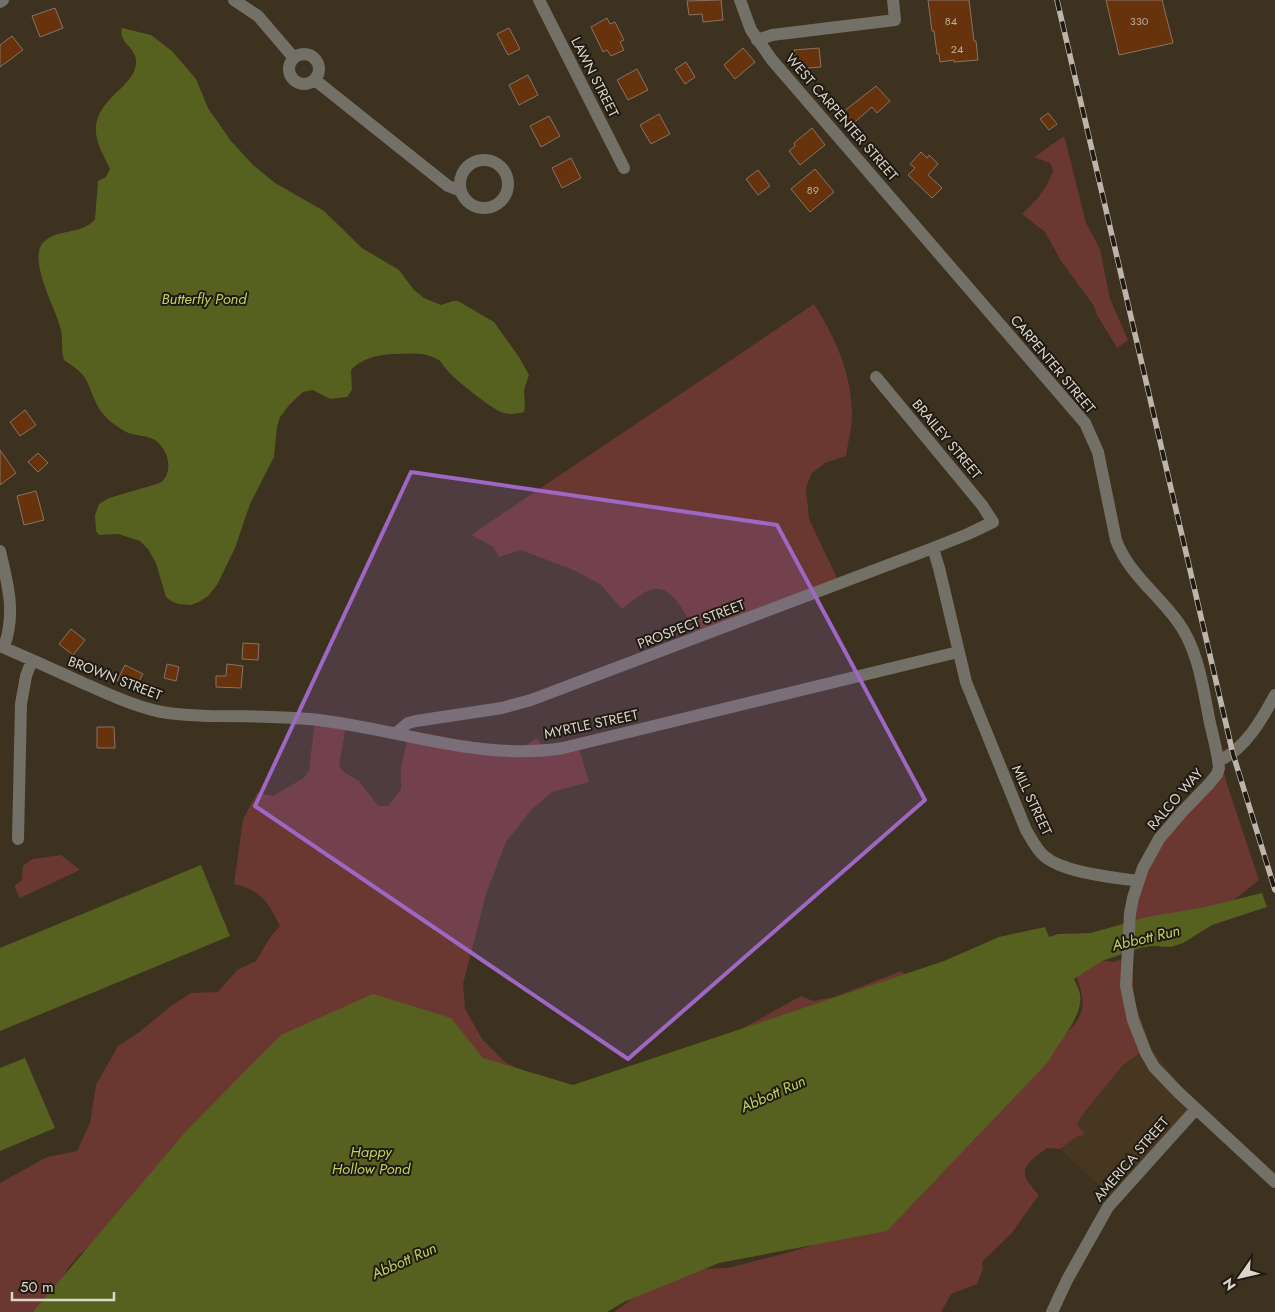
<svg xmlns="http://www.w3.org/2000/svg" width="1275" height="1312" font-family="Jost,sans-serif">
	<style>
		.built { fill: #473620 }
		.green { fill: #6a3830 }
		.water { fill: #56601f }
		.building { fill: #67330c; stroke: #887367 }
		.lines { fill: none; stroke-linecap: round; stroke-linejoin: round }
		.minor { stroke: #727067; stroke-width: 12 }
		.rail-casing { stroke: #beb5a9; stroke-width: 5.5 }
		.rail { stroke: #1f1a12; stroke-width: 4; stroke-dasharray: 11; stroke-linecap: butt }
		.marked { fill: #9d67c3; fill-opacity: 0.2; stroke: #9d67c3; stroke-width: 4; stroke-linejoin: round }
		.labels { text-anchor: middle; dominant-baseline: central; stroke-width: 4; stroke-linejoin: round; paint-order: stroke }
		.number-label { font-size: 11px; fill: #c0ac9b }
		.street-label { font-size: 14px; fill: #ddd5cb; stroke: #1f1a12 }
		.water-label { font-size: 15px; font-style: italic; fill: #bfd260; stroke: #1f1a12 }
	</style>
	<rect width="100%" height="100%" fill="#3d3120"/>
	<path class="built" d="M1150,1046L1197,1107L1111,1197L1060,1149L1076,1137L1085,1135L1077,1124L1080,1118L1123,1065Z"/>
	<path class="green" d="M1063,137L1065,139L1086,223L1100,249L1110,299L1128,340L1117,348L1097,315L1094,306L1061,261L1045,232L1022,214C1037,200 1046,190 1053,171L1050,163L1034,157Z
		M814,304C835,337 852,374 852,414C852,428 848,442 846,456L825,463L811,474L806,488L809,519L837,578L694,632C689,619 673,586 655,589C643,590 632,602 622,609L600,584L571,569L521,550L499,557L494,547L471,535Z
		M315,720L346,725L339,766L345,773L359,781L378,806H388L401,789V769L408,736L445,742L525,746L537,738L542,746L577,742L589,782L552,792L531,810L506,842L487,891L463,984L465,1009L482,1039L505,1062L561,1089L731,1035L801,996L813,1001L834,997L901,971L907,977L871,995L107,1231L79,1255L68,1268L44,1312H0V1183L47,1157L77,1151L90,1123L96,1085L118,1046L138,1033L171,1006L191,993L218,992L237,970L256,961L271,936L280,926C266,900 264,892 234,884L243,819L257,793L273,796L304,778L309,770Z
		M1223,767L1226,781L1259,880L1235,899L1215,909L1137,924L1135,918L1139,887L1162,832Z
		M61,855L80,870L20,898L14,886L22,880L23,866L32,859Z
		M1130,956L1132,960L1134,1000L1150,1046L1123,1065L1080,1118L1077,1124L1085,1135L1076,1137L1060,1149L1047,1148C1023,1166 1016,1171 1039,1195L1011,1234L982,1262L983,1269L977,1284L951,1294L941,1312H614L632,1299L654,1288L702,1269L728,1268L790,1252L859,1231L956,1149L976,1139V1130L1074,1025C1089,1005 1081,994 1076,973L1098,960L1114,962Z"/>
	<path class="water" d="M122,28L151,35L172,51L196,79L208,108L231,141L253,165L275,183L324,211L362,248L399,270L414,290L424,298L441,305L453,301H458L494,322L519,357L529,375L524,390L525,407L524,412C516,414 509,415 501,412C491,408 454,379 447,370C443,366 442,361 437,359C423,351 408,354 392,354C377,355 361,359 351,370L352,390L347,397L330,399L313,390L303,392L290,404L280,417L277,427L274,457L250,504L235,548L217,585L208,596L199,602L191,605L179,604L173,602L166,597L156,563L148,549L140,541L118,534L99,535L96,531L95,515L99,504L109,498L160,483C174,473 169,450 155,440C147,435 135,436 126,432C119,428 109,421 104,415C94,404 92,390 85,378C81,371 71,365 64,360C61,351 63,340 61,330C57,310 24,255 46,240C60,229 84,234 95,219L98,181L106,177L110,169C105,158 97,145 96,133C93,98 136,88 136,62C137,48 118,43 122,28Z
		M201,865L230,936L0,1031V948Z
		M1262,893L1267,907L1212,925L1183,943L1171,947L1152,946L1140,948L1102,961L1074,979C1076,984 1079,989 1080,994C1084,1016 1058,1042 1049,1061L887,1231L719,1263L624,1302L607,1312H33L187,1130L281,1035L373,994L451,1018L483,1058L573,1085L944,961L999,937L1045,927L1049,937L1058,934L1091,933L1147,917L1205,907Z
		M25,1058L55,1128L0,1151V1068Z"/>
	<path class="building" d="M721,0L723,20L703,22L702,14L689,15L687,1Z
		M928,0H969L974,41H976L978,60L954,62V60L940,62L939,54H937L934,31H932Z
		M1106,0H1162L1173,43L1119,55Z
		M55,8L63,28L40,37L32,16Z
		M607,18L610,24L615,22L624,40L620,42L624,50L611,56L607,50L603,52L591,27Z
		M509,28L520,49L508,55L497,34Z
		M12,36L23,50L0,67V45Z
		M743,48L755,62L735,79L724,65Z
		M819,48L821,67L796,69L794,50Z
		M686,62L695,77L685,84L675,69Z
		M637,69L648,90L628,100L617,80Z
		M528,75L538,95L519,105L509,85Z
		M876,86L890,101L877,113L872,107L849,127L838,116Z
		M1048,113L1057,124L1049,130L1040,119Z
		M659,114L670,134L651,144L640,125Z
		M549,116L560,136L541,147L530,126Z
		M812,128L825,145L800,165L789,151L795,146L794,143Z
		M921,152L927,158L929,155L938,164L928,175L942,188L932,198L908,175L915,168L910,164Z
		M571,158L581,178L562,188L552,168Z
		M815,169L834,192L810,212L791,189Z
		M758,170L770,186L758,195L746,179Z
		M25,410L36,425L20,436L10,422Z
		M0,450L16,473L0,485Z
		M38,453L48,463L38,472L28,462Z
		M36,491L44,520L24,525L17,496Z
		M71,629L85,640L73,655L59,644Z
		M243,643L259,644L258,660L242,659Z
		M167,664L179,667L176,681L164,678Z
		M227,664L243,666L241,688L216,687V676H226Z
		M125,665L143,674L134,690L117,681Z
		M97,727H114L115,748H97Z"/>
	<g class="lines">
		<path class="minor" d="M234,0L258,16L294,58
			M539,0L624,168
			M740,0L751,30L772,60L1085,423L1098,452L1116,540C1128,573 1158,594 1178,622C1199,651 1203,689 1210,723C1213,737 1218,753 1219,768L1217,774L1209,784L1181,813L1159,839L1143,868L1133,898L1130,913L1126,986L1133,1020L1146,1053L1154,1067L1178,1092L1275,1182
			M0,2L3,0
			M757,40L772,35L895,20L893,0
			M289 69a15 15 0 1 1 30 0a15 15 0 1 1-30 0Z
			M315,80L448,186L461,191
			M460 184a24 24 0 1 1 48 0a24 24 0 1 1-48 0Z
			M933,548L939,568L966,682L1026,830C1031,838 1036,849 1044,856C1064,873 1112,877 1138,881
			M0,551C8,585 16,613 4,647
			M0,646C28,658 55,670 83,683C104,692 124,702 146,708C167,715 189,715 210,716C243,716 276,716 309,719C394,727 477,762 563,748L958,652
			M396,733L408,723L416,721L502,708L531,700L933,548L968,534L993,522L982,505L876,377
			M1218,761C1245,750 1262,719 1275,695
			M18,839L21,704L26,676L32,660
			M1052,1312L1067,1280L1108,1207L1196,1109"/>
		<defs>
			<path id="rail" d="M1057,0L1233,754L1275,890"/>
		</defs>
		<use href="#rail" class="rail-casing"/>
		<use href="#rail" class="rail"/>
	</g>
	<path class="marked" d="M411,472L777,525L925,800L628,1059L255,806Z"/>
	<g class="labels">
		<g class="number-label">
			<text x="951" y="21">84</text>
			<text x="1139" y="21">330</text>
			<text x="957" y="49">24</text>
			<text x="813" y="190">89</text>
		</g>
		<g class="street-label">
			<text transform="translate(595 77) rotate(63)">LAWN STREET</text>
			<text transform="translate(842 117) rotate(49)">WEST CARPENTER STREET</text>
			<text transform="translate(1053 364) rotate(50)">CARPENTER STREET</text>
			<text transform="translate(947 439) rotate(50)">BRAILEY STREET</text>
			<text transform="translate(691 624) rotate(-21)">PROSPECT STREET</text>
			<text transform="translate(115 678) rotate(21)">BROWN STREET</text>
			<text transform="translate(591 724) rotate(-12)">MYRTLE STREET</text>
			<text transform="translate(1175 799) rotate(-49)">RALCO WAY</text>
			<text transform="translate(1032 800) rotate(65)">MILL STREET</text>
			<text transform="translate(1131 1159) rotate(-49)">AMERICA STREET</text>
		</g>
		<g class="water-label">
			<text x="204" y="299">Butterfly Pond</text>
			<text transform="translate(1146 938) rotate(-13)">Abbott Run</text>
			<text transform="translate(773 1094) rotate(-24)">Abbott Run</text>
			<text x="371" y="1152">Happy<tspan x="371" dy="17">Hollow Pond</tspan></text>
			<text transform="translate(404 1261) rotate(-24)">Abbott Run</text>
		</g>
	</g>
	<g transform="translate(1240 1277) rotate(236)" stroke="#1f1a12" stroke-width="4" paint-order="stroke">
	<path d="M0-4L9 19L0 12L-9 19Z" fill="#ddd5cb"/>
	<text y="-8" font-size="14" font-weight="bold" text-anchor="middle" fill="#ddd5cb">N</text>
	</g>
	<path d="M12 1292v8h102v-8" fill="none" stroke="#ddd5cb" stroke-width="2.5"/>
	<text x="20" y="1292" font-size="15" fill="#ddd5cb" stroke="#1f1a12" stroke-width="4" paint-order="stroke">50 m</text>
</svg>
